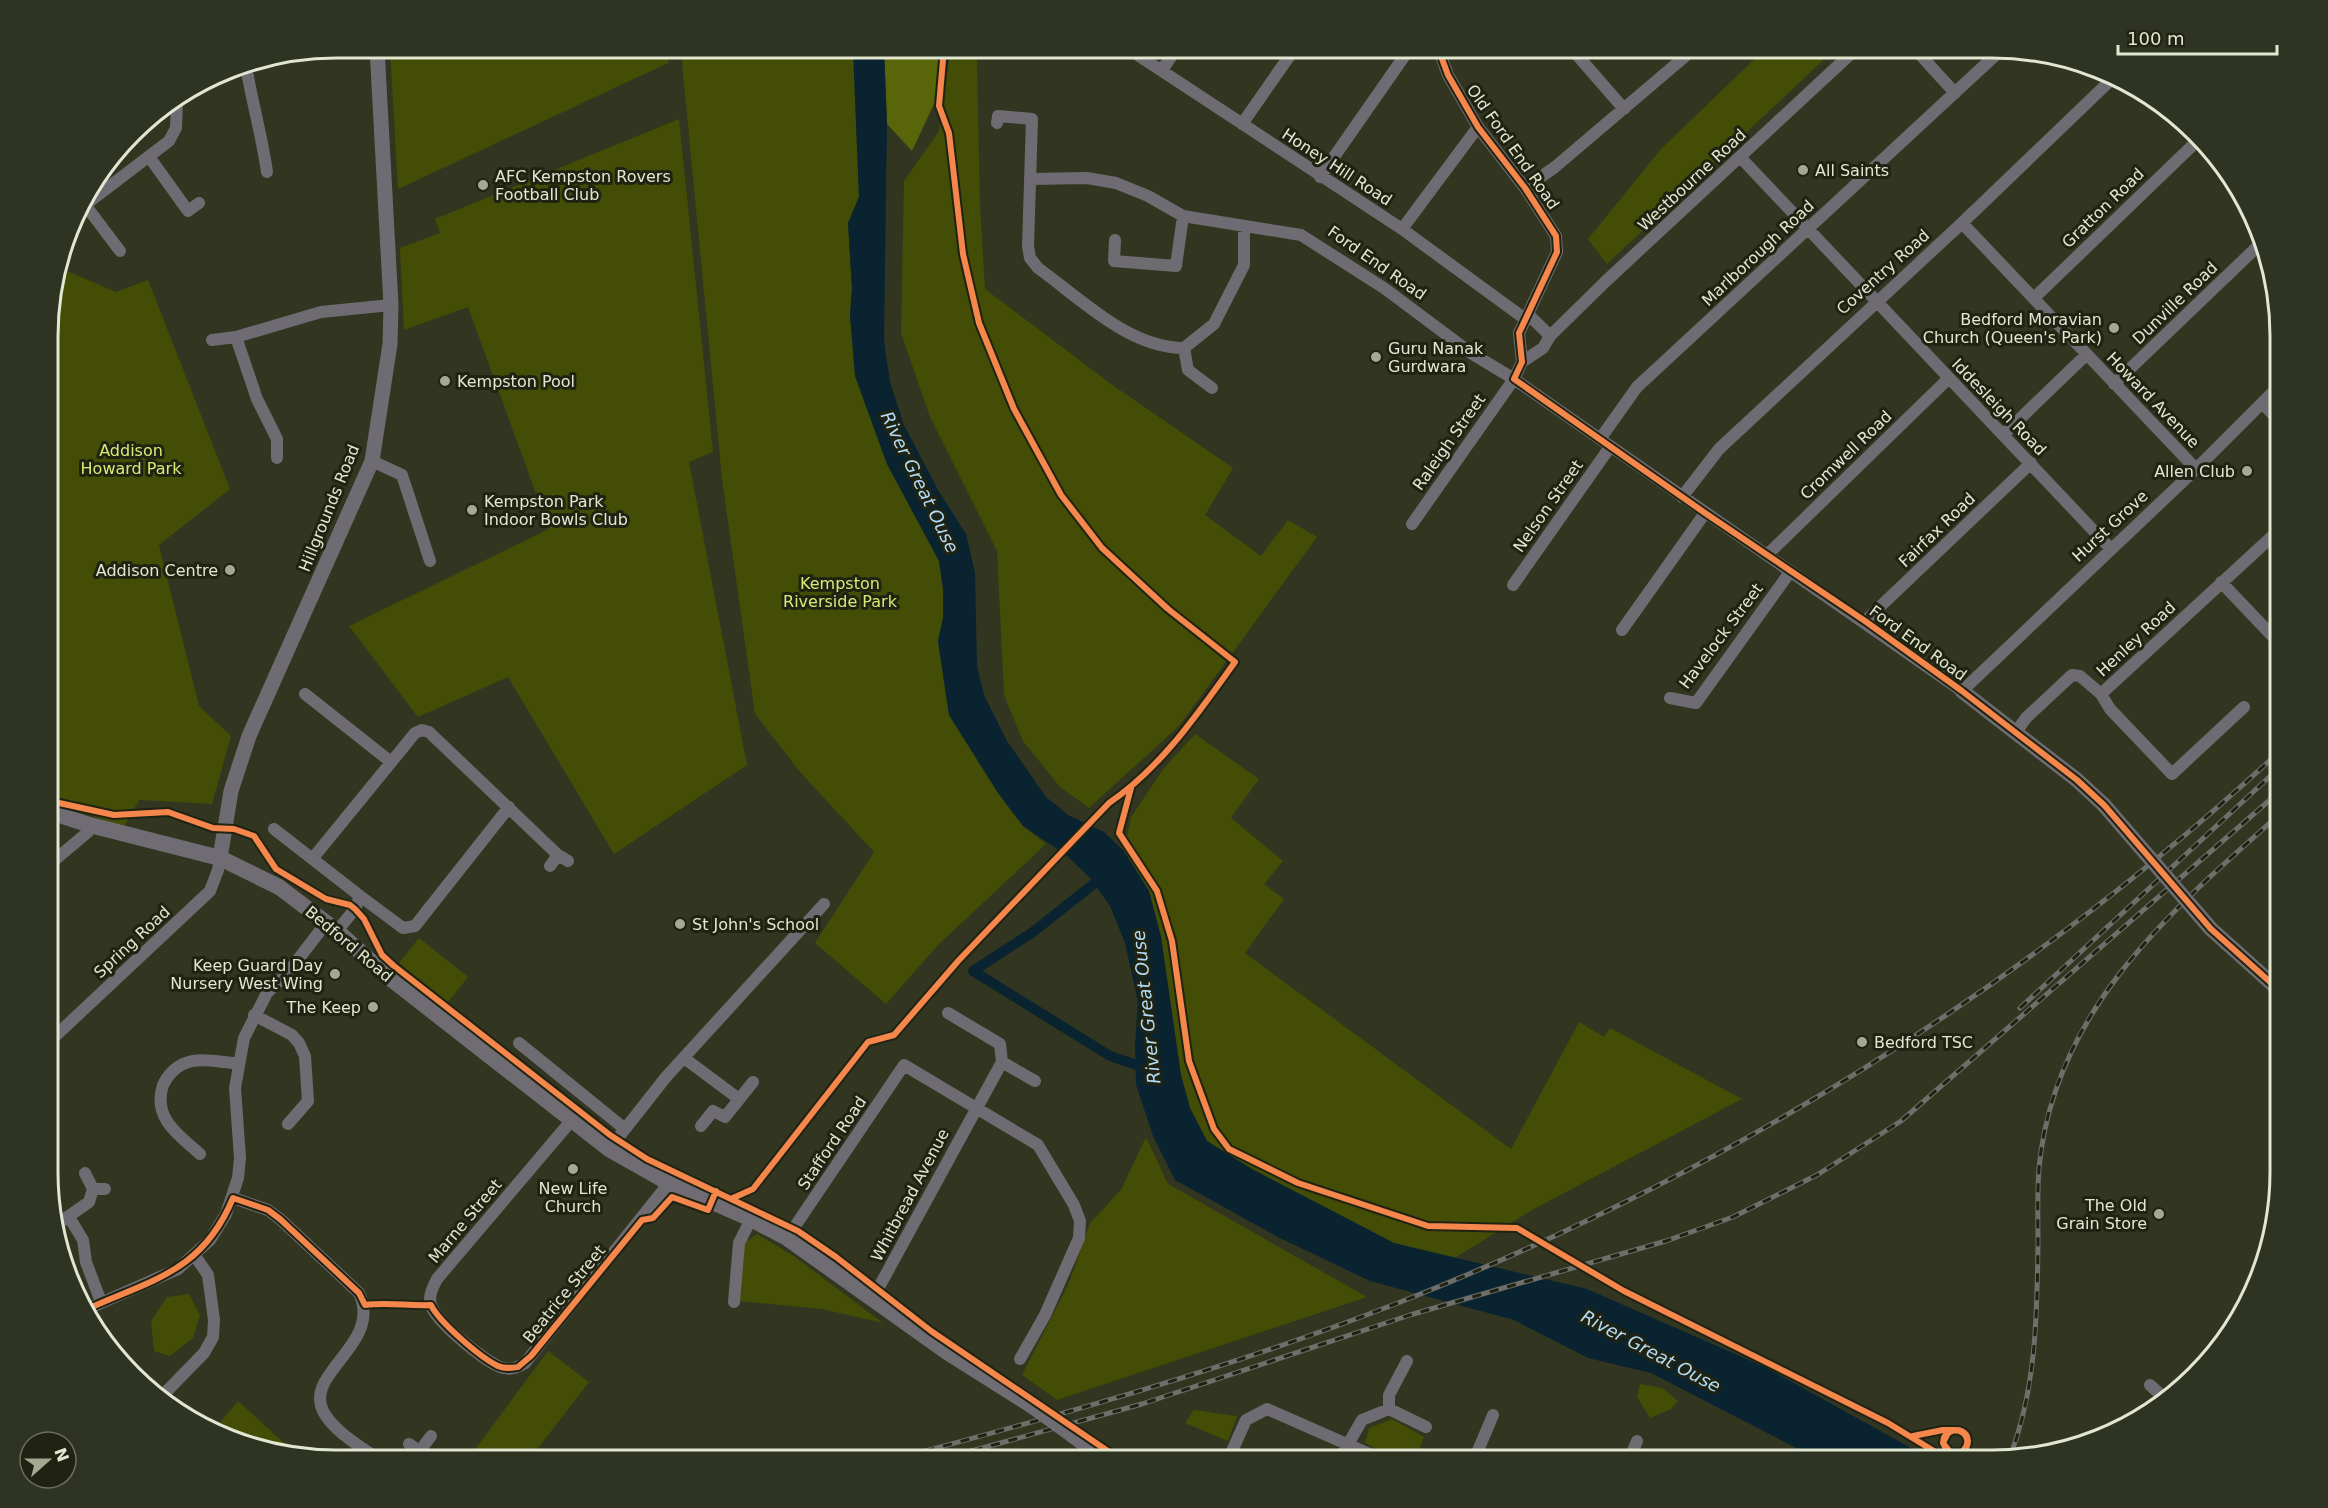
<svg xmlns="http://www.w3.org/2000/svg" width="2328" height="1508" font-family="'DejaVu Sans',sans-serif">
	<style>
		.green { fill: #444d06 }
		.forest { fill: #596509 }
		.water { fill: #092430 }
		.lines { fill: none; stroke-linecap: round; stroke-linejoin: round }
		.canal { stroke: #092430; stroke-width: 10 }
		.minor { stroke: #6e6c72; stroke-width: 12 }
		.tertiary { stroke: #6e6c72; stroke-width: 15 }
		.secondary { stroke: #706c73; stroke-width: 16 }
		.rail-casing { stroke: #6e6e6b; stroke-width: 5 }
		.rail { stroke: #202312; stroke-width: 3; stroke-dasharray: 9; stroke-linecap: butt }
		.tertiary-bridge { stroke: #6e6c72; stroke-width: 15 }
		.secondary-bridge { stroke: #706c73; stroke-width: 16 }
		.cycleway-casing { stroke: #202312; stroke-width: 10 }
		.cycleway { stroke: #f5874c; stroke-width: 6 }
		.poi-dot { fill: #a4a992; stroke: #202312; stroke-width: 2 }
		.labels { text-anchor: middle; dominant-baseline: central; stroke-width: 6; stroke-linejoin: round; paint-order: stroke }
		.street-label { font-size: 16px; fill: #e1e7d0; stroke: #202312 }
		.poi-label { font-size: 16px; fill: #e1e7d0; stroke: #202312; text-anchor: start }
		.park-label { font-size: 16px; fill: #d6eb75; stroke: #202312 }
		.water-label { font-size: 18px; font-style: italic; fill: #b1dbf6; stroke: #202312 }
		.rim { fill: none; stroke: #e1e7d0; stroke-width: 3 }
	</style>
	<rect width="100%" height="100%" fill="#323520"/>
	<path class="green" d="M390,48H668V63L398,189Z
		M684,48H853L859,197L848,223L852,288L850,315L855,376L887,464L939,561L943,589V618L938,641L949,715L998,793L1023,826L1046,844L938,945L886,1004L815,943L874,852L800,772L755,714L722,479L682,63Z
		M951,48H975L977,60L980,207L985,289L1111,384L1233,468L1205,515L1261,556L1288,520L1317,537L1179,726L1089,808L1060,787L1023,741L1004,695L997,551L930,417L901,333L904,181L939,131Z
		M1766,48H1836L1607,264L1588,239L1661,149Z
		M679,119L713,452L689,462L747,765L614,854L508,677L418,717L349,626L549,529L468,307L404,330L400,248L440,233L435,219Z
		M60,268L116,292L148,280L230,489L159,545L199,706L231,736L212,804L139,800L124,827L50,801V299Z
		M1195,734L1259,779L1231,818L1283,861L1264,884L1284,899L1245,953L1511,1149L1579,1022L1604,1037L1610,1028L1742,1099L1532,1210L1453,1259L1394,1243L1252,1169L1207,1141L1190,1108L1181,1075L1161,937L1149,891L1124,851L1131,817L1164,768Z
		M419,938L468,977L448,1002L399,963Z
		M1146,1137L1168,1184L1367,1297L1057,1400L1022,1375L1069,1283L1090,1223L1121,1190Z
		M757,1234L795,1257L883,1323L822,1309L738,1301L744,1243Z
		M189,1294L200,1315L193,1338L170,1356L154,1351L151,1321L167,1297Z
		M548,1351L589,1382L529,1460H467Z
		M1640,1384L1662,1388L1678,1401L1671,1409L1650,1418L1637,1397Z
		M238,1401L295,1453L244,1445L214,1430Z
		M1194,1410L1237,1416L1228,1441L1185,1423Z
		M1392,1419L1424,1437L1415,1460H1398L1365,1443L1369,1428Z"/>
	<path class="forest" d="M884,48H940L934,104L912,151L887,124Z"/>
	<path class="water" d="M853,48H884L887,124L884,340L890,382L904,425L938,490L966,534L975,573L977,666L984,695L1007,741L1046,797L1068,815L1104,832L1124,851L1149,891L1161,937L1181,1075L1190,1108L1207,1141L1252,1169L1394,1243L1587,1289L1765,1367L1931,1459H1818L1651,1373L1588,1358L1514,1320L1370,1281L1278,1237L1175,1180L1153,1136L1136,1085L1135,1045L1138,1002L1125,943L1110,906L1090,878L1066,855L1023,826L998,793L949,715L938,641L943,618V589L939,561L887,464L855,376L850,315L852,288L848,223L859,197Z"/>
	<g class="lines">
		<path class="canal" d="M1105,875L1033,932L973,971L1110,1056L1149,1069"/>
		<path class="minor" d="M1127,48L1402,229L1525,319
			M1438,48L1448,75L1478,127L1525,188L1556,236L1557,252L1519,333L1522,362
			M1571,48L1624,109
			M1914,48L1955,93
			M308,54L373,48
			M246,66C252,102 262,136 267,172
			M1162,70L1177,48
			M997,123L998,116L1032,119L1028,246L1030,258L1038,268C1081,299 1129,348 1184,348L1214,324L1244,265V228
			M1242,124L1295,48
			M150,158L188,211L199,203
			M1741,158L2110,548
			M1320,177L1410,48
			M1030,179L1087,178L1116,183L1148,196L1183,216L1301,235L1384,288L1471,353L1514,379L1412,524
			M1525,188L1555,167L1695,48
			M83,202L120,251
			M85,205L169,141L176,128L177,101
			M1962,223L2196,469
			M1402,229L1478,127
			M1115,240L1114,261L1176,266L1183,216
			M2034,298L2195,143
			M1528,314L1550,336
			M236,337L257,399L277,439V458
			M212,340L236,337L321,312L391,305
			M1184,348L1188,370L1212,388
			M1522,362L1514,379L1962,691L2196,469L2279,386
			M1522,362L1543,348L1550,336L1605,282L1857,48
			M2114,384L2258,246
			M2262,403L2279,421
			M2004,434L2086,355
			M1600,439L1637,387L2001,50
			M372,461L402,475L430,561
			M1682,497L1719,449L1962,223L2113,78
			M1767,555L1948,379
			M2221,582L2279,643
			M1513,585L1610,447
			M1865,621L2031,463
			M1622,630L1705,513
			M305,694L391,762
			M2101,694L2110,709L2172,774L2244,707
			M1670,698L1696,703L1790,572
			M2016,732L2026,718L2072,675L2080,676L2101,694L2279,530
			M274,829L360,896L355,909L337,931
			M313,858L415,733L422,730L429,732L558,855L568,861
			M50,864L88,832L90,825
			M550,866L558,855
			M360,896L403,928L415,926L509,807
			M254,1015L292,1035L299,1043L305,1056L308,1101L288,1124
			M50,1041L210,891L218,870L220,858
			M519,1043L625,1129L609,1149
			M684,1058L739,1099
			M1002,1062L1035,1081
			M571,1121L437,1279C433,1287 428,1296 431,1305C435,1321 488,1365 504,1368C512,1370 518,1367 525,1363L669,1183
			M701,1126L713,1111L725,1117L753,1082
			M625,1129L666,1077L824,904
			M200,1154C179,1135 152,1118 163,1085C167,1076 176,1066 186,1063C201,1057 222,1063 237,1063
			M93,1189H105
			M233,1198L268,1210L280,1219L359,1293C384,1347 297,1374 326,1416C338,1434 362,1447 379,1460
			M69,1217L83,1240L86,1262L101,1302
			M56,1225L89,1202L93,1189L85,1173
			M787,1238L904,1065L1038,1145L1074,1205L1080,1221L1079,1238L1045,1315L1020,1359
			M873,1298L1002,1062L1000,1044L948,1013
			M734,1302L739,1243L751,1219
			M85,1310L178,1269L210,1240L226,1214L238,1178L240,1158L235,1088L244,1038L267,993L290,970L326,923
			M2150,1385L2162,1396
			M162,1396L204,1353L213,1337L214,1320L208,1275L195,1256
			M1389,1409L1426,1427
			M409,1444L419,1451
			M413,1460L431,1436
			M1228,1460L1246,1420L1267,1409L1383,1460
			M1339,1460L1362,1420L1389,1409V1395L1407,1361
			M1474,1460L1493,1415
			M1629,1460L1637,1441"/>
		<path class="tertiary" d="M1962,691L2077,780L2104,805
			M220,858L231,791L249,736L372,461L390,344L391,305L377,48"/>
		<path class="secondary" d="M50,812L90,825L220,858L279,887L337,931L386,975L609,1149L669,1183L751,1219L787,1238L947,1352L1034,1407
			M1074,1436L1105,1460"/>
		<defs>
			<path id="rail" d="M2020,1008L2279,768
				M2009,1459C2036,1391 2037,1318 2038,1245C2038,1220 2037,1194 2039,1168C2054,1011 2168,913 2279,815
				M891,1460C1062,1415 1233,1367 1398,1303C1721,1176 2024,988 2279,752
				M939,1460L1142,1404L1410,1315L1666,1241L1733,1217L1817,1175L1901,1121L2279,792"/>
		</defs>
		<use href="#rail" class="rail-casing"/>
		<use href="#rail" class="rail"/>
		<path class="tertiary-bridge" d="M2104,805L2211,929L2279,990"/>
		<path class="secondary-bridge" d="M1034,1407L1074,1436"/>
		<defs>
			<path id="cycleway" d="M1438,48L1448,75L1478,127L1525,188L1556,236L1557,252L1519,333L1522,362
				M1522,362L1514,379L1705,513L1865,621L1962,691L2077,780L2104,805L2211,929L2279,990
				M1131,788L1119,833L1157,891L1172,941L1189,1061L1214,1129L1229,1149L1298,1183L1428,1226L1517,1228L1624,1291L1888,1423L1947,1459
				M50,801L114,815L168,812L213,828L234,829L254,836L276,869L326,899L350,905L355,909L364,919L382,955L394,966L610,1135L647,1159L798,1231L836,1257L931,1331L1121,1460
				M733,1198L753,1189L868,1042L894,1035L959,960L1109,803C1162,767 1198,713 1235,662L1168,609L1102,548L1061,495L1014,409L979,323L963,254L949,133L939,106L944,48
				M85,1310C150,1280 202,1273 233,1198L268,1210L280,1219L359,1293L365,1305C387,1302 408,1306 431,1305C439,1322 481,1358 498,1366C505,1369 511,1368 518,1367L531,1356L642,1220L653,1218L672,1197L708,1210L716,1191
				M1913,1436L1943,1430H1954C1967,1431 1972,1442 1963,1452L1951,1453L1943,1443L1949,1431C1965,1427 1973,1441 1962,1452L1951,1453C1927,1436 1966,1418 1968,1441C1968,1447 1965,1450 1960,1453L1966,1459"/>
		</defs>
		<use href="#cycleway" class="cycleway-casing"/>
		<use href="#cycleway" class="cycleway"/>
	</g>
	<g class="poi-dot">
		<circle cx="1803" cy="170" r="6"/>
		<circle cx="483" cy="185" r="6"/>
		<circle cx="2114" cy="328" r="6"/>
		<circle cx="1376" cy="357" r="6"/>
		<circle cx="445" cy="381" r="6"/>
		<circle cx="2247" cy="471" r="6"/>
		<circle cx="472" cy="510" r="6"/>
		<circle cx="230" cy="570" r="6"/>
		<circle cx="680" cy="924" r="6"/>
		<circle cx="335" cy="974" r="6"/>
		<circle cx="373" cy="1007" r="6"/>
		<circle cx="1862" cy="1042" r="6"/>
		<circle cx="573" cy="1169" r="6"/>
		<circle cx="2159" cy="1214" r="6"/>
	</g>
	<g class="labels">
		<g class="street-label">
			<text transform="translate(1513 147) rotate(55)">Old Ford End Road</text>
			<text transform="translate(1337 167) rotate(33)">Honey Hill Road</text>
			<text transform="translate(1692 180) rotate(-43)">Westbourne Road</text>
			<text transform="translate(2103 208) rotate(-44)">Gratton Road</text>
			<text transform="translate(1758 253) rotate(-43)">Marlborough Road</text>
			<text transform="translate(1377 263) rotate(35)">Ford End Road</text>
			<text transform="translate(1883 272) rotate(-42)">Coventry Road</text>
			<text transform="translate(2175 303) rotate(-44)">Dunville Road</text>
			<text transform="translate(2153 400) rotate(46)">Howard Avenue</text>
			<text transform="translate(1999 407) rotate(46)">Iddesleigh Road</text>
			<text transform="translate(1449 442) rotate(-55)">Raleigh Street</text>
			<text transform="translate(1846 455) rotate(-44)">Cromwell Road</text>
			<text transform="translate(1548 506) rotate(-55)">Nelson Street</text>
			<text transform="translate(329 508) rotate(-68)">Hillgrounds Road</text>
			<text transform="translate(2110 526) rotate(-43)">Hurst Grove</text>
			<text transform="translate(1937 530) rotate(-44)">Fairfax Road</text>
			<text transform="translate(1721 636) rotate(-53)">Havelock Street</text>
			<text transform="translate(2136 639) rotate(-43)">Henley Road</text>
			<text transform="translate(1918 643) rotate(36)">Ford End Road</text>
			<text transform="translate(132 942) rotate(-43)">Spring Road</text>
			<text transform="translate(349 944) rotate(40)">Bedford Road</text>
			<text transform="translate(832 1143) rotate(-56)">Stafford Road</text>
			<text transform="translate(910 1195) rotate(-62)">Whitbread Avenue</text>
			<text transform="translate(465 1221) rotate(-50)">Marne Street</text>
			<text transform="translate(564 1294) rotate(-51)">Beatrice Street</text>
		</g>
		<g class="poi-label">
			<text x="1815" y="170">All Saints</text>
			<text x="495" y="176">AFC Kempston Rovers<tspan x="495" dy="18">Football Club</tspan></text>
			<text x="2102" y="319" text-anchor="end">Bedford Moravian<tspan x="2102" dy="18">Church (Queen's Park)</tspan></text>
			<text x="1388" y="348">Guru Nanak<tspan x="1388" dy="18">Gurdwara</tspan></text>
			<text x="457" y="381">Kempston Pool</text>
			<text x="2235" y="471" text-anchor="end">Allen Club</text>
			<text x="484" y="501">Kempston Park<tspan x="484" dy="18">Indoor Bowls Club</tspan></text>
			<text x="218" y="570" text-anchor="end">Addison Centre</text>
			<text x="692" y="924">St John's School</text>
			<text x="323" y="965" text-anchor="end">Keep Guard Day<tspan x="323" dy="18">Nursery West Wing</tspan></text>
			<text x="361" y="1007" text-anchor="end">The Keep</text>
			<text x="1874" y="1042">Bedford TSC</text>
			<text x="573" y="1188" text-anchor="middle">New Life<tspan x="573" dy="18">Church</tspan></text>
			<text x="2147" y="1205" text-anchor="end">The Old<tspan x="2147" dy="18">Grain Store</tspan></text>
		</g>
		<g class="park-label">
			<text x="131" y="450">Addison<tspan x="131" dy="18">Howard Park</tspan></text>
			<text x="840" y="583">Kempston<tspan x="840" dy="18">Riverside Park</tspan></text>
		</g>
		<g class="water-label">
			<text transform="translate(920 482) rotate(64)">River Great Ouse</text>
			<text transform="translate(1146 1007) rotate(-96)">River Great Ouse</text>
			<text transform="translate(1651 1351) rotate(28)">River Great Ouse</text>
		</g>
	</g>
	<path d="M0 0H2328V1508H0ZM336 58H1992A278 278 0 0 1 2270 336V1172A278 278 0 0 1 1992 1450H336A278 278 0 0 1 58 1172V336A278 278 0 0 1 336 58Z" fill="#2f3321" fill-rule="evenodd"/>
	<path class="rim" d="M336 58H1992A278 278 0 0 1 2270 336V1172A278 278 0 0 1 1992 1450H336A278 278 0 0 1 58 1172V336A278 278 0 0 1 336 58Z"/>
	<g transform="translate(48 1460) rotate(69)"><circle r="28" fill="#202312" stroke="#6d715e" stroke-width="1.5"/>
	<path d="M0-4.5L10 22L0 15L-10 22Z" fill="#a4a992"/>
	<text y="-9" font-size="16" font-weight="bold" text-anchor="middle" fill="#e1e7d0">N</text>
	</g>
	<path d="M2118 45v9h159v-9" fill="none" stroke="#e1e7d0" stroke-width="3"/>
	<text x="2127" y="45" font-size="18" fill="#e1e7d0" stroke="#202312" stroke-width="4.5" paint-order="stroke">100 m</text>
</svg>
